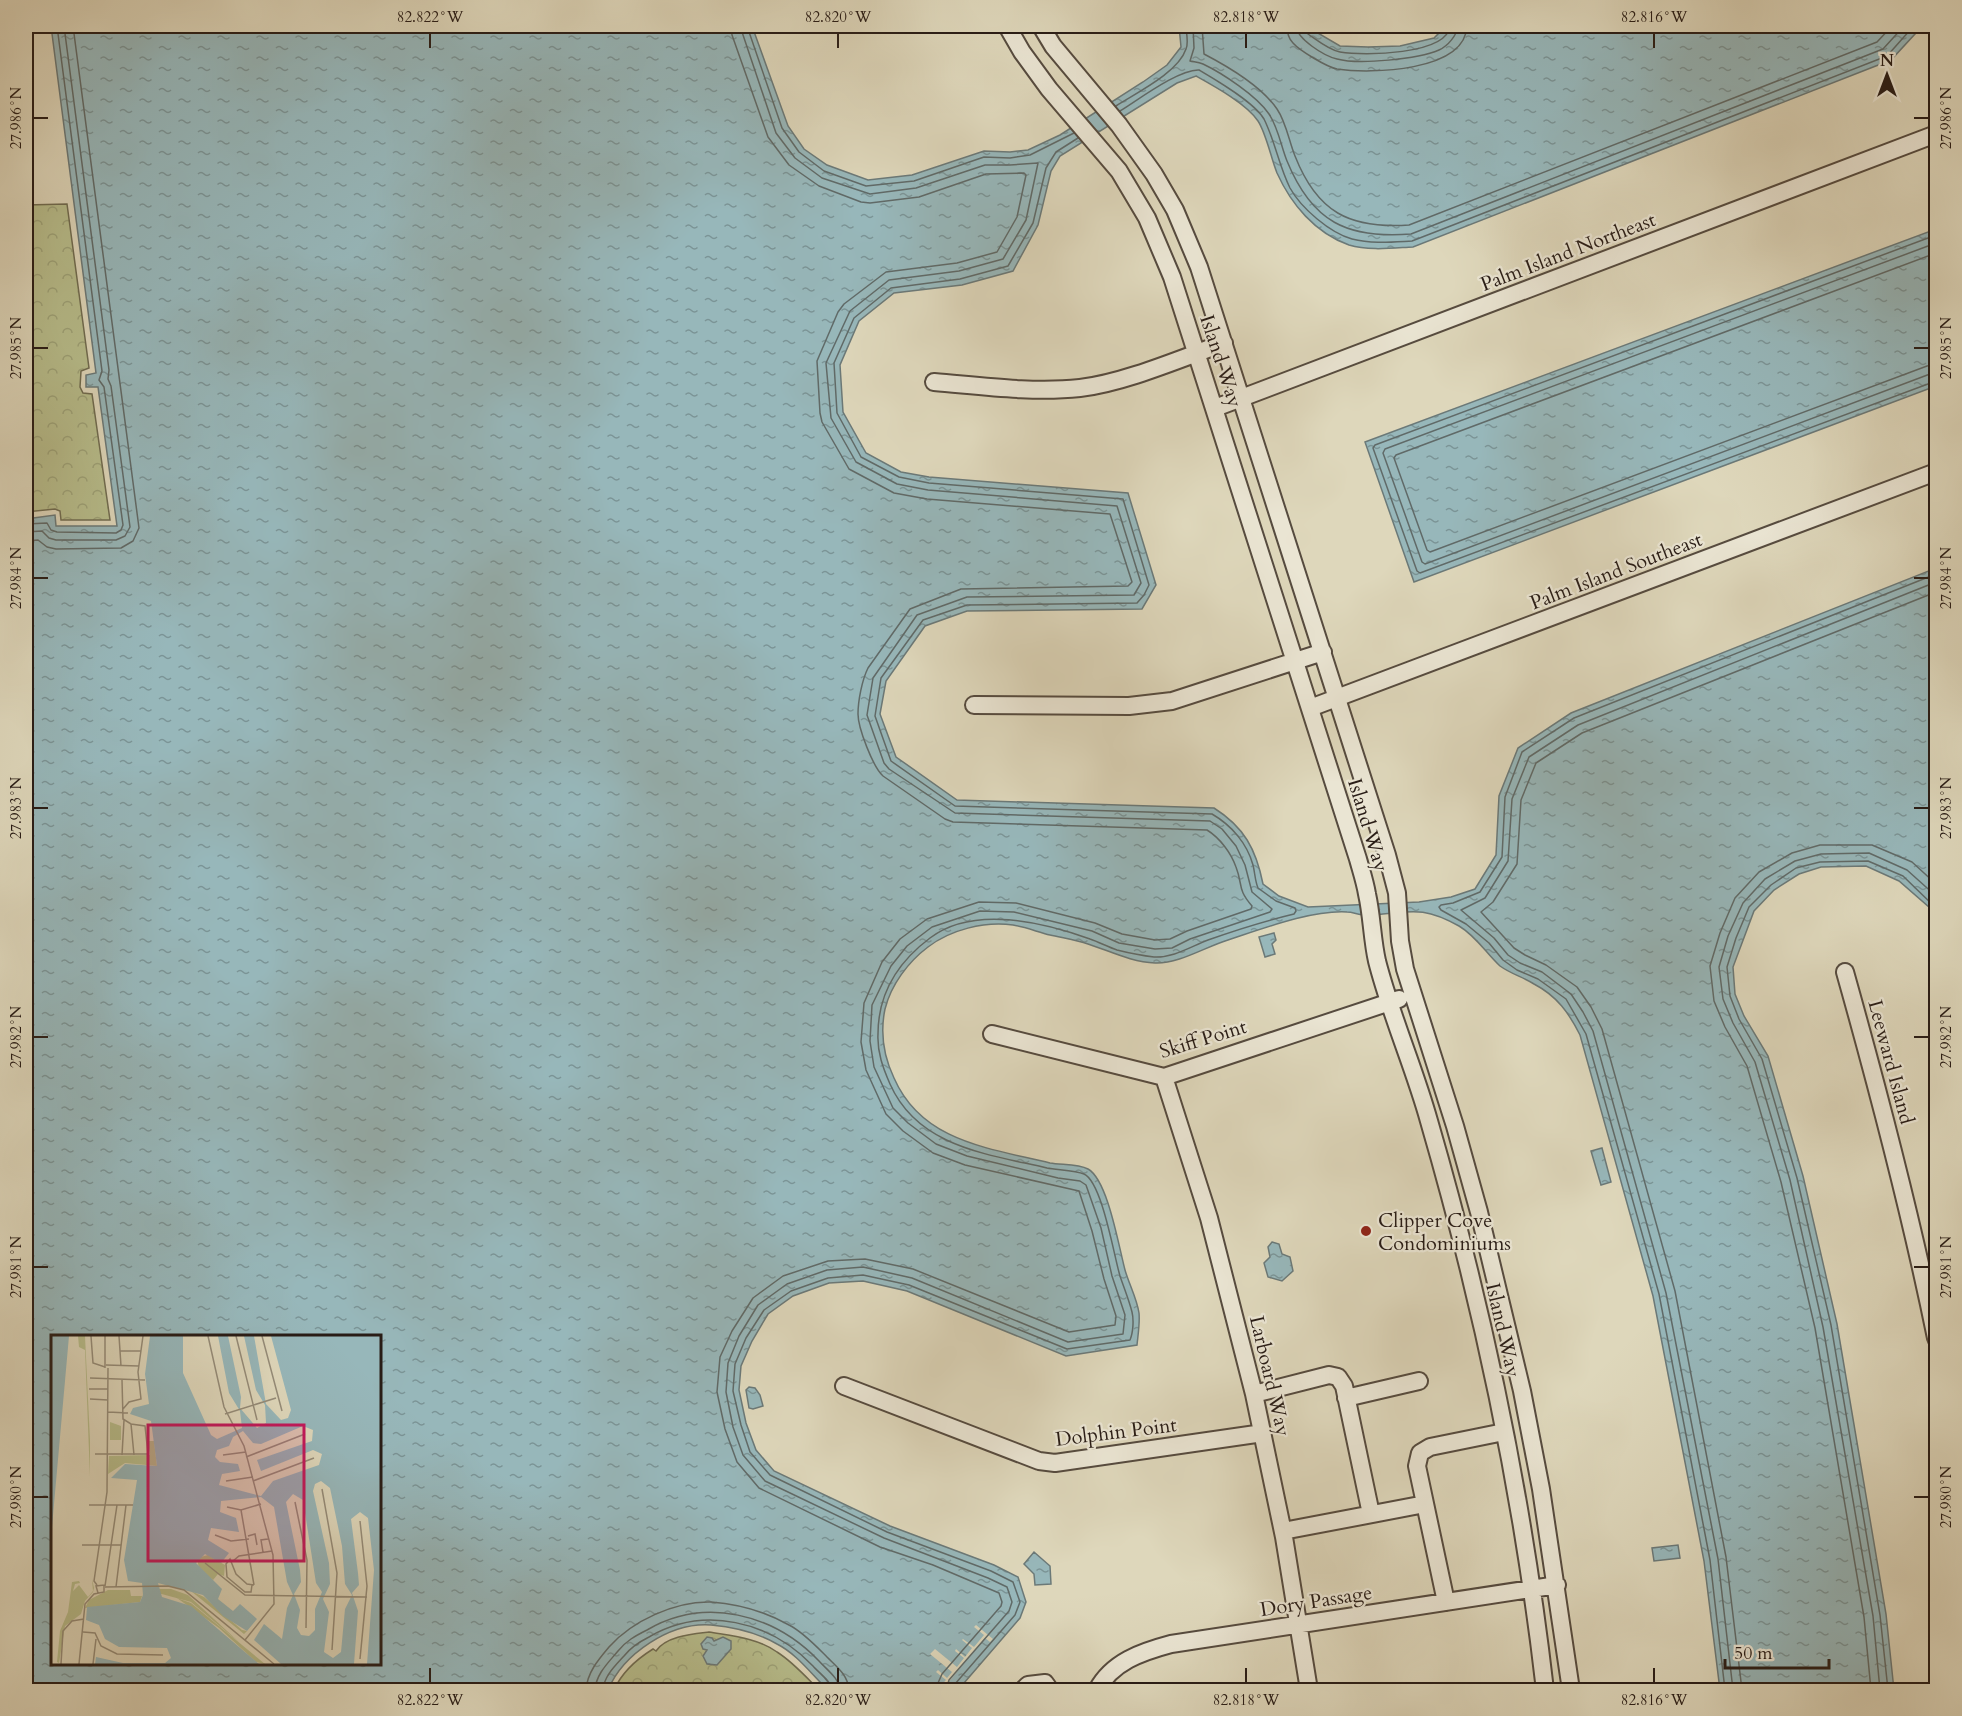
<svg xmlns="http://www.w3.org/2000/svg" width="1962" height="1716" font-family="Cardo,serif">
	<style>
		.park { fill: url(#park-crowns); stroke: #706c51; stroke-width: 1.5 }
		.water { fill: url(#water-ripples); stroke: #6b7978; stroke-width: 1.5; fill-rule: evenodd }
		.pier { fill: #ded7bb }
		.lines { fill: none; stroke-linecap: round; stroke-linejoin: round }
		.shore { stroke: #606a68; stroke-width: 1.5 }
		.minor-casing { stroke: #564b3f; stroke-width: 20 }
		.minor { stroke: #eae5d3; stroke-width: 16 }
		.ticks { fill: none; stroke: #281c16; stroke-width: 2 }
		.poi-dot { fill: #8f2418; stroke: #eae5d3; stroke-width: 2 }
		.labels { text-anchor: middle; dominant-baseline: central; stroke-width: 4.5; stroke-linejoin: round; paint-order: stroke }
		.street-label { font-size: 20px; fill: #281c16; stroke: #eae5d3 }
		.poi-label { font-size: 20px; fill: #281c16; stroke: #eae5d3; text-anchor: start }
		.inset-river { fill: none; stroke: #97b7ba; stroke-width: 3 }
		.inset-road { fill: none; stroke: #958c79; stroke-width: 1.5 }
		.view { fill: #c2185b; fill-opacity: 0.15; stroke: #c2185b; stroke-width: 3 }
		.inset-edge { fill: none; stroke: #281c16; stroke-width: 3 }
		.neatline { fill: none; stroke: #281c16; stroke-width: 2 }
		.ticks-label { font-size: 15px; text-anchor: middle; fill: #281c16 }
	</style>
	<defs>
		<pattern id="park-crowns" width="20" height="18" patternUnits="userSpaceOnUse" patternTransform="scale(1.5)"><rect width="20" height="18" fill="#b7bd8c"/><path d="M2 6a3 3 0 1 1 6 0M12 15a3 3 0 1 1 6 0" fill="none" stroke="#9da278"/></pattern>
		<pattern id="water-ripples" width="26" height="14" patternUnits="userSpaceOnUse" patternTransform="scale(1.5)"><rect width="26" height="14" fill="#97b7ba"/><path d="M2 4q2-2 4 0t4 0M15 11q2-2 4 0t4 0" fill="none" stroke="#7b9496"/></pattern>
	</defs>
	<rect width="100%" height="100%" fill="#ded7bb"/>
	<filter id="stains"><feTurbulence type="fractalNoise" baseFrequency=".00333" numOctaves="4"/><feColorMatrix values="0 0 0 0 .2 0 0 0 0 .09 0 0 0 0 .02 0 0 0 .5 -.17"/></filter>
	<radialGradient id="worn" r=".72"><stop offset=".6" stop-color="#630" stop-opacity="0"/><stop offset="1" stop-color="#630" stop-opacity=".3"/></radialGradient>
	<path class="park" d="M67,204L89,368L81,371L80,387L83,393L92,394L110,520H61L60,511L55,509L26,512V205Z
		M709,1632C732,1636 758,1638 777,1652C793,1662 806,1677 819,1690H614C622,1672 637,1659 653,1649L656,1651C666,1636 693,1634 709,1632Z"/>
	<path class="water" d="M51,26H752L788,126L804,149L827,165L868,180L912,175L984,151L1010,152L1028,150L1060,135L1143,82L1167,65L1181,47L1179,26H1306L1340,46L1368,47L1400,46L1434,38L1446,26H1933L1916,33L1891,60L1413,247C1393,248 1369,251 1349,245C1315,233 1291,204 1277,173C1271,158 1266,133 1258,121C1247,104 1214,86 1196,76L1177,83L1060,156L1051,171L1038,225L1013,271L962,285L894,293L859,321L840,365L843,412L866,453L901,472L929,477L1128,493L1156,585L1142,609L967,611L925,626L886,681L880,714L896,757L957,800L1214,808C1244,827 1256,849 1263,884L1279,896L1308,907L1419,902L1451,897L1475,889L1496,855L1499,796L1518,748L1571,713L1936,568V921L1930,908L1899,881L1866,866L1821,867L1799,874L1774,890L1754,911L1733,967L1735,994L1744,1016L1768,1056L1803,1176L1837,1324L1886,1614L1894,1690H1720L1704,1561L1653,1296L1580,1035C1569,1013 1557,996 1534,984C1523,977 1511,974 1500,966C1486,953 1476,936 1459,926C1418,903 1407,914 1366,915C1359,915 1353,912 1347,912C1311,910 1262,929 1228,940C1205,947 1179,964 1155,963C1131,962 1110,951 1088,944C1076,940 1063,938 1050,935C1038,932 1025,927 1013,925C984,921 950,930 928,947C908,962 891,985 885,1009C880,1033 884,1057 894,1078C922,1142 989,1148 1050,1163C1062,1165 1078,1164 1088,1169C1108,1180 1119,1248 1125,1270C1129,1284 1137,1299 1139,1313C1140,1323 1138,1335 1137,1345L1066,1356L907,1291L863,1281L829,1283L793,1296L768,1314L752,1341L741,1366L739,1390L746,1423L756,1450L774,1471L890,1526L994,1565L1018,1577L1026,1602L1020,1618L958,1690H828C812,1675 797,1654 777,1644C758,1633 733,1627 711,1625C670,1622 623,1654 608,1690H26V519L55,515L56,526H117L98,387H86V375L96,373ZM52,1336H380V1664H52Z
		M1936,229V386L1414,582L1365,442Z
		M1274,933L1276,940L1272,944L1275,954L1265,957L1259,937Z
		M1602,1148L1611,1182L1601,1185L1591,1151Z
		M1272,1242L1279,1244L1282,1254L1290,1257L1293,1271L1282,1281L1268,1277L1264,1263L1270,1257L1268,1247Z
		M749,1387L755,1388L760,1395L763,1406L753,1409L749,1408L746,1390Z
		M1678,1545L1680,1558L1654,1561L1652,1548Z
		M1034,1552L1050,1566L1051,1584L1035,1585L1034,1574L1024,1564Z
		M707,1637L712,1638L714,1641L723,1637L731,1641V1649L717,1665L707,1664L703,1656L707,1650L703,1649L701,1644Z"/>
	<path class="pier" d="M976,1625L993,1639L990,1642L985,1638L942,1690H937L946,1680L936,1672L938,1670L947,1678L952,1672L930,1654L935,1649L957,1667L964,1658L955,1651L956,1649L965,1657L972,1648L962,1640L963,1639L974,1647L984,1635L974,1627Z"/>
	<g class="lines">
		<path class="shore" d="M731,26L732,35L768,137L789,165L819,186L861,202L870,203L919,197L986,174L1024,173L1026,175L1017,217L997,252L957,263L886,272L844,304L838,312L817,361L820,413L822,422L849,469L894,493L927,499L1110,514L1132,582L1128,586L961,589L910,609L868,668C862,680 858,701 858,714C858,728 873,767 883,776L945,819L953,822L1207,830C1220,838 1231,853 1236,867C1243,885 1237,889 1252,906L1251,909L1187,931L1170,939L1155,940L1122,934L1095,923L1016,903L979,902L927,919L900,939L882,962L864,1003L861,1042L866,1070L886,1114L903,1131L933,1153L965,1165L1079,1191L1092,1231L1104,1279L1116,1316L1115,1325L1069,1332L913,1269L865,1259L828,1261L783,1276L753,1298L732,1331L720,1357L717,1392L725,1429L737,1462L759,1488L880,1547L933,1565L999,1593L1002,1602L1001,1606L942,1674L938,1683L937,1690
			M740,26L776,133L795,158L822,178L870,194L916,188L985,165H1010L1038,163L1026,220L1003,259L959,271L889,280L850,311L826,363L831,418L856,462L897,484L928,490L1117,506L1141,583L1134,595L967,597L917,615L873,678L867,715L884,763L889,769L955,813L1210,821L1222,829L1236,846L1245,865L1252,892L1272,909L1270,912L1190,939L1172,948L1155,949L1119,943L1092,931L1014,912L980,911L932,927L907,946L891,966L872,1005L870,1041L874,1067L893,1108L908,1123L936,1144L967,1156L1058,1178L1080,1181L1086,1185L1101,1228L1112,1276L1125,1315L1123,1334L1068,1342L912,1278L863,1267L827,1270L787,1284L758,1305L739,1336L728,1363L726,1392L733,1427L743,1455L765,1481L884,1538L988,1578L1007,1587L1012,1602L1009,1611L949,1680L946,1690
			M747,26L782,128L799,152L824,171L866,186L914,181L984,157L1010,158L1030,155L1074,133
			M1193,26L1194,48L1190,61C1194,62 1198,62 1203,64C1222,73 1257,96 1269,114C1278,127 1281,146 1287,161C1312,222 1347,239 1411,234L1883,49L1904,26
			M1202,26L1204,54C1227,66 1262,87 1277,109C1286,122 1289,141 1295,156C1317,212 1349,229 1409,225L1877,42L1892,26
			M1287,26C1287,32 1288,38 1293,43C1300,51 1327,67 1337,69C1370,74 1465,72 1467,26
			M1296,26C1297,39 1324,56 1337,59C1359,65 1418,59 1439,50C1448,46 1457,35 1458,26
			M1304,26V30L1308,34C1317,40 1329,50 1340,52C1363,56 1447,55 1450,26
			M1116,106C1136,93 1178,73 1186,49C1189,43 1186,32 1186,26
			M1120,111C1138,100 1179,69 1199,70C1216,80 1254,102 1264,119C1275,141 1279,166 1290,188C1301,208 1330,233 1352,239C1372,244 1392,242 1412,241L1887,56L1911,29L1918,26
			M1936,235L1375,445L1373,448L1417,571L1420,573L1936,381
			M1936,243L1385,449L1383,453L1422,562L1425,564L1930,374L1936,373
			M1936,253L1396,455L1394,458L1427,550L1430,552L1927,366L1936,364
			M26,524L47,523L51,530L57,532L116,533L121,530L123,525L104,387L99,380L102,371L57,26
			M26,532L42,531L49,538L56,540H116L125,536L130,527L111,386L108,379L109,370L64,26
			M26,541L38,540L47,547L56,549L121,548L133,541L139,528L73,26
			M586,1690C587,1673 598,1660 609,1647C632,1621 675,1601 711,1602C737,1604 766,1612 789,1625C803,1632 816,1646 827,1657C837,1667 848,1675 849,1690
			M595,1690C596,1674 608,1663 618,1651C626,1641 635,1636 647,1630C705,1596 774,1614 819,1661C827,1670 839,1678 840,1690
			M603,1690C604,1676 615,1666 624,1656C631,1647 639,1642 649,1637C704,1605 770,1621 813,1666C819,1673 831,1681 832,1690
			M953,1690L955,1684L1015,1615L1020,1602L1013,1582L991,1571L887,1532L770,1475L750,1452L741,1425L733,1391L735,1364L746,1338L764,1310L791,1291L828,1278L863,1275L909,1285L1067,1349L1130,1340C1133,1333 1134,1320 1132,1312C1129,1300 1124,1288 1120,1276C1114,1256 1102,1182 1084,1174C1075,1170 1057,1170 1047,1168C987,1154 918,1147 890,1084C883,1068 877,1052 878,1034C878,993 898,962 930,938C973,905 1043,922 1090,939C1099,942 1108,947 1117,950C1125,952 1145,956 1154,957C1173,958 1190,947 1208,940C1236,930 1265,921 1294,914L1296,911L1295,908L1276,901L1258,888C1255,881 1255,873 1253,865C1247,843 1231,825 1212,814L955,806L891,761L875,716L881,678L923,620L967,605L1137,603L1144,595L1149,585L1123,499L929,483L899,477L861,457L837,413L834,363L854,318L891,288L960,279L1008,266L1033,223L1046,168L1056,152L1078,138
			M1725,1690L1710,1560L1659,1294L1586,1034L1566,999L1538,979L1517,970L1503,960L1489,943L1466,924L1441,910L1439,907L1441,905L1453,903L1480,892L1502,857L1505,797L1522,752L1574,718L1936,574
			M1733,1690L1718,1559L1666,1293L1593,1031L1583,1012L1571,994L1542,972L1520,963L1508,955L1494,938L1461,910L1485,898L1508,861L1512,799L1529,757L1578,725L1936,582
			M1742,1690L1726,1557L1675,1291L1602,1029L1591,1007L1577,987L1546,965L1525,955L1514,948L1481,912L1493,902L1517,864L1521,800L1536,763L1582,733L1936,592
			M1871,1690L1864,1617L1815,1328L1781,1182L1747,1066L1725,1027L1714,1001L1710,966L1720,933L1735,898L1759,872L1792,853L1820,845H1872L1912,862L1936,884
			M1880,1690L1873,1616L1823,1327L1790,1180L1755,1062L1733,1023L1723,999L1719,967L1728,936L1743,903L1765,879L1795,861L1821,854L1869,853L1907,870L1936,896
			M1888,1690L1880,1615L1831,1325L1797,1178L1762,1059L1739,1019L1730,996L1727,967L1736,938L1749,907L1771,885L1796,868L1820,862L1868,861L1903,876L1936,908"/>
		<defs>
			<path id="minor" d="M1007,26L1022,52L1049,89L1119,171L1147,218L1172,277L1358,859C1361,870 1365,882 1367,894C1372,916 1372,939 1377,961C1391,1016 1414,1067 1429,1121C1483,1307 1523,1498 1545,1690
				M1041,26L1053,46L1119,125L1154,174L1175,210L1199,267L1387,855L1397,893L1400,941L1405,969L1455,1126L1479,1212L1522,1391L1541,1489L1571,1690
				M934,382C982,386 1032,393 1080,388C1124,383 1182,358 1224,343
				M1215,408L1936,134
				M974,705L1129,706L1172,701L1323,652
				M1310,708L1936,472
				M1845,972C1879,1093 1911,1215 1936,1338
				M992,1034L1164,1077L1399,999
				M1164,1077L1209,1218L1254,1394L1284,1537L1309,1690
				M844,1386L1039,1461L1055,1463L1263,1433
				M1254,1394L1329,1375L1338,1377L1344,1386L1371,1514
				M1346,1398L1419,1381
				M1283,1531L1425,1504
				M1446,1602L1417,1466L1420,1453L1430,1447L1504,1432
				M1023,1690L1028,1685L1045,1683L1050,1690
				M1097,1690C1112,1662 1141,1652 1171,1644L1557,1585"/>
		</defs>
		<use href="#minor" class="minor-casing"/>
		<use href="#minor" class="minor"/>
	</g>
	<path class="ticks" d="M430,33V48M838,33V48M1246,33V48M1654,33V48M33,118H48M1914,118H1929M33,348H48M1914,348H1929M33,578H48M1914,578H1929M33,808H48M1914,808H1929M33,1037H48M1914,1037H1929M33,1267H48M1914,1267H1929M33,1497H48M1914,1497H1929M430,1668V1683M838,1668V1683M1246,1668V1683M1654,1668V1683"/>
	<circle class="poi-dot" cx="1366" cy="1231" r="6"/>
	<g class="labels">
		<g class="street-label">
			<text transform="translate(1568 252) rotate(-21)">Palm Island Northeast</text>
			<text transform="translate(1221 361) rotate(72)">Island Way</text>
			<text transform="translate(1616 571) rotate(-21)">Palm Island Southeast</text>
			<text transform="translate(1368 825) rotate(73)">Island Way</text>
			<text transform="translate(1203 1039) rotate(-17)">Skiff Point</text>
			<text transform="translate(1891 1062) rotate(75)">Leeward Island</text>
			<text transform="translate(1503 1330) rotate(77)">Island Way</text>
			<text transform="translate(1270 1376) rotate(77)">Larboard Way</text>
			<text transform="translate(1116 1432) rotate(-7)">Dolphin Point</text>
			<text transform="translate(1316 1601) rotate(-9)">Dory Passage</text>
		</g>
		<g class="poi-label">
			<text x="1378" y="1220">Clipper Cove<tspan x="1378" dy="23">Condominiums</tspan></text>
		</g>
	</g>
	<g transform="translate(51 1335)">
		<rect width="330" height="330" fill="#ded7bb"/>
		<path d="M120,254L137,260L189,308L140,267L107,258L108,254Z" fill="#b7bd8c"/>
		<path d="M140,256L153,262L191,295L196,296L207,285L193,299ZM126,263L140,268L214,329L205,327L168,293Z" fill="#b7bd8c"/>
		<path d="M27,1H34L39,105V142L34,15L28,12ZM59,87L70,91V105H59ZM97,106H103L106,131L74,128L57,139L58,121L99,120ZM157,220L174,230L173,241L167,239L162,245L148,234L146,223ZM41,244L43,253L42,257L34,266L30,279L14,291L8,328L6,327L9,296L17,277L21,247L28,246L29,248L24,249L22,256L28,250L37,262L42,256ZM57,255H79L80,261H91L89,267L34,273L38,265Z" fill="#b7bd8c"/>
		<path d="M0,1H18L0,203ZM99,1H132V38L160,100L166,104L191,93L189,76L178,58L167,1H177L190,62L189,73L206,93L215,88L214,70L205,55L193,1H203L215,69L230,85L237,83L240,75L220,1H330V329H316L323,235L317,183L309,177L300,184L307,238L308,250L301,258L307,276L303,329H230L203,305L213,289L231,304L236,273L242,260L236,247L223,172L210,162L170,166L169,177L185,183L188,197L160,193L157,205L178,218L170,228L154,219L145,228L171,254L167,264L182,276L189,269L206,284L196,296L172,281L152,260L107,248L111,262L140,271L208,329H44L45,322L72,328H114L120,323L116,313L68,312L54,304L48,290L35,285L36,272L89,267L92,260L91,248L77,246L73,225L86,145L60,143L74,129L106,131L100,86L79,79L82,73L98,69L94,39ZM252,91L262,95L261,106L206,125L210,136L262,115L271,119L268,130L222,146L210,161L168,150L171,139L189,136L187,129L169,127L164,122L166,115L178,111L182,102L192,96L202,108L210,109ZM270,146L279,153L291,211L294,249L301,260L294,274L290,317L282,323L273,317L278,277L272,264L279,249L278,228L262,156L264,149ZM242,159L252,165L265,248L271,257L264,274V295L258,301L250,300L246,293L249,275L243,259L250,247L249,235L235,167Z" fill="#97b7ba" fill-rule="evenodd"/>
		<path class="inset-river" d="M91,267L107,268L176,329M106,268L117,282L174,329"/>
		<path class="inset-road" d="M40,1L42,28L54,32M54,1V33M68,1L70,31M157,1L173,72L193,111L222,220L223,269L194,305M185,1L206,85M211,1L231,76M69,16H90M55,30L88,31M39,43L94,45M38,54H57M39,64L57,65M72,74L78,67L90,64L87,37L92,1M57,77L77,78M174,79L225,63M80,89L83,120M44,119H97L94,91L80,89L72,84L71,45M71,120L73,85M172,120L195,117M195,122L254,99M175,146L202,142M202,146L263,123M271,154L286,238L281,315M244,167L256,225L255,293M38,170H82M176,172L190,175L210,169M190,175L203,250M309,186L316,251L309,324M164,200L180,206L198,204M197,201L204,199L206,210M31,210H70M212,217L210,205L217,204M182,226L188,221L221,216M154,228L194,260L316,262M46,250L43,246L56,157L57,33M201,250L200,257H194L176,242L175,229L179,224L185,239L196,249L203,250M54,251L66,170M54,252L117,251L133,255L223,329M65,252L75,170M32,297L44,298L50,311L66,319L112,320M10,329L12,296L21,286L33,284M28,329L34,269L43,259L53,257V250L45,251L47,258M42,329L45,304"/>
		<path class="view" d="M97,90H253V226H97Z"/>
		<rect width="330" height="330" class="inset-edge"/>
	</g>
	<rect width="1962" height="1716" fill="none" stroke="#ded7bb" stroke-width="66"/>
	<g transform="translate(1887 75)" stroke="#eae5d3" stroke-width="4.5" paint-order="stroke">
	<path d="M0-4.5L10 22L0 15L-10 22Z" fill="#281c16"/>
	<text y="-9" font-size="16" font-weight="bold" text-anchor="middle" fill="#281c16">N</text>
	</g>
	<path d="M1725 1659v9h104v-9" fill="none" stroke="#281c16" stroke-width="3"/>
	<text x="1734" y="1659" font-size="18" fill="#281c16" stroke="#eae5d3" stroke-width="4.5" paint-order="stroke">50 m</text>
	<rect x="33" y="33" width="1896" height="1650" class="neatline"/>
	<g class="ticks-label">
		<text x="430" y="22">82.822°W</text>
		<text x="838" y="22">82.820°W</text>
		<text x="1246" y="22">82.818°W</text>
		<text x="1654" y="22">82.816°W</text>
		<text transform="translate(16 118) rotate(-90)" y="5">27.986°N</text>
		<text transform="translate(1946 118) rotate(-90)" y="5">27.986°N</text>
		<text transform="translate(16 348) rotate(-90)" y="5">27.985°N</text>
		<text transform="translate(1946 348) rotate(-90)" y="5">27.985°N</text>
		<text transform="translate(16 578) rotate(-90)" y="5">27.984°N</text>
		<text transform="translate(1946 578) rotate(-90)" y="5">27.984°N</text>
		<text transform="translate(16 808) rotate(-90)" y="5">27.983°N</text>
		<text transform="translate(1946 808) rotate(-90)" y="5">27.983°N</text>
		<text transform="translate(16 1037) rotate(-90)" y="5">27.982°N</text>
		<text transform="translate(1946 1037) rotate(-90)" y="5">27.982°N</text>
		<text transform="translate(16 1267) rotate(-90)" y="5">27.981°N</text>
		<text transform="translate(1946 1267) rotate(-90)" y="5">27.981°N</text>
		<text transform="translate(16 1497) rotate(-90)" y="5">27.980°N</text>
		<text transform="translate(1946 1497) rotate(-90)" y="5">27.980°N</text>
		<text x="430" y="1705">82.822°W</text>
		<text x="838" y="1705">82.820°W</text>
		<text x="1246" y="1705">82.818°W</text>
		<text x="1654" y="1705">82.816°W</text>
	</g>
	<rect width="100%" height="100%" filter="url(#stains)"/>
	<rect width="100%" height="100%" fill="url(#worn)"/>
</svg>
